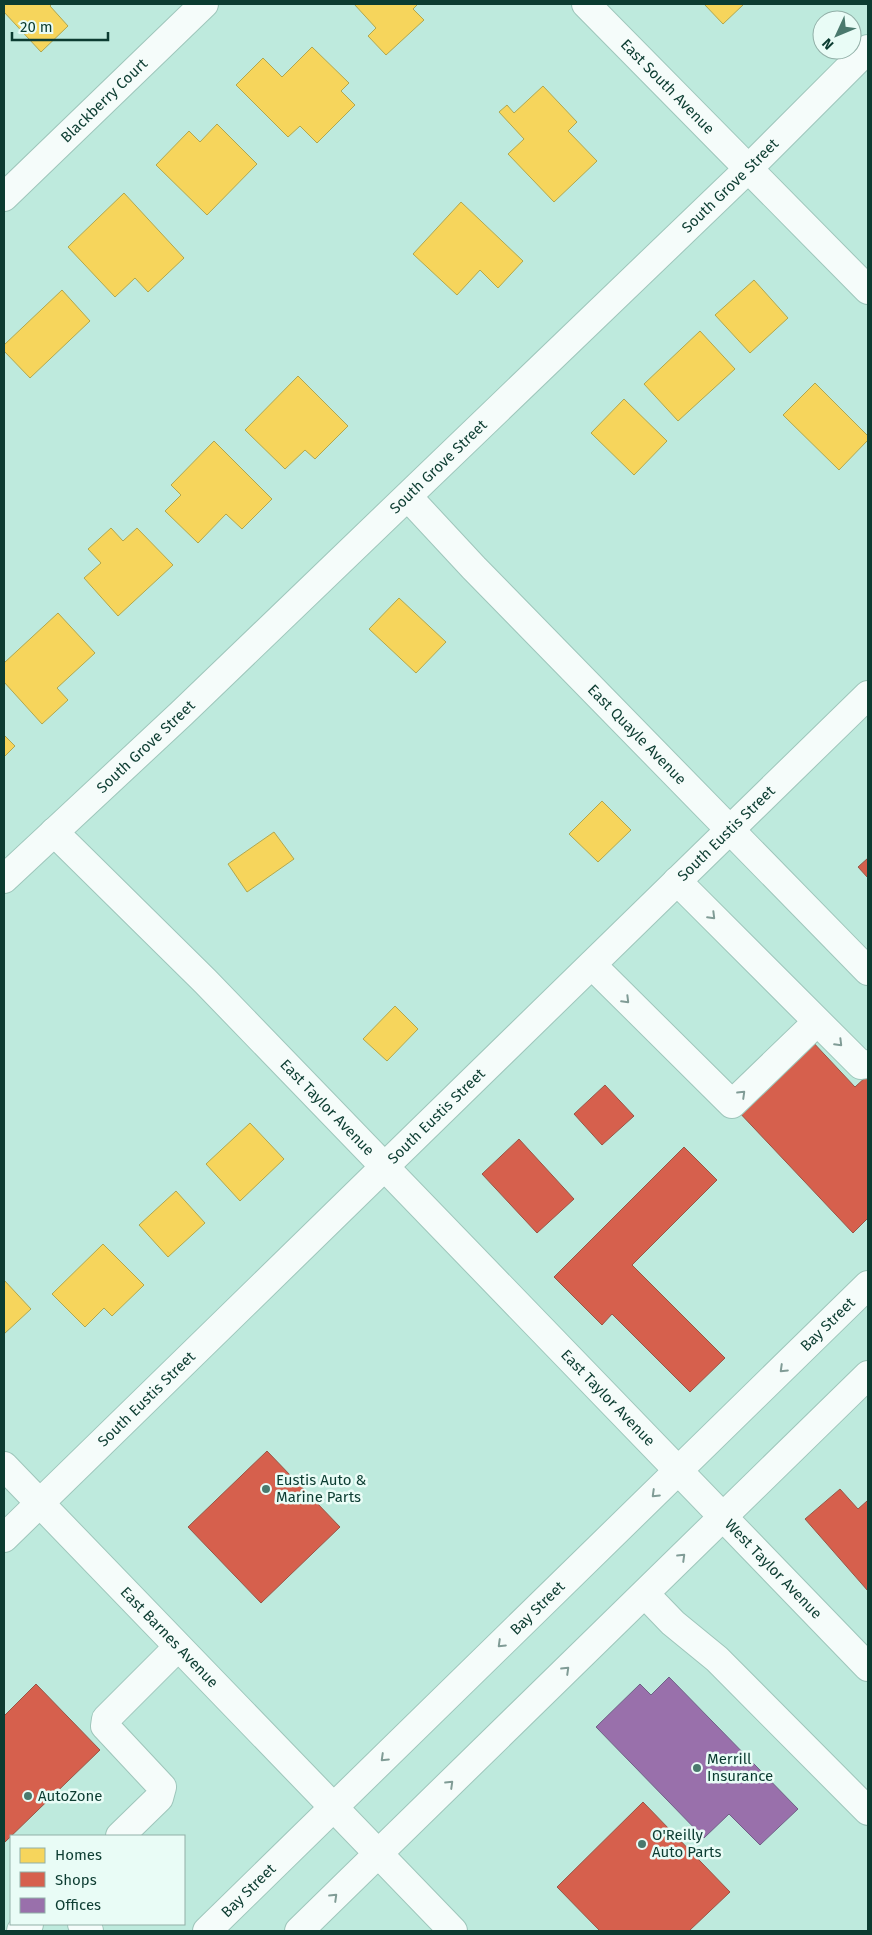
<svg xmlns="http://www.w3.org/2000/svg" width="872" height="1935" font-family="'Fira Sans',sans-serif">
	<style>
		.homes { fill: #f6d55c; stroke: #b0a74f }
		.shops { fill: #d6604d; stroke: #995545 }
		.offices { fill: #9970ab; stroke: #6f6086 }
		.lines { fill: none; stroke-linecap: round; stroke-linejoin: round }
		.minor-casing { stroke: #9ec6bb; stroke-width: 30 }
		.major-casing { stroke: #9ec6bb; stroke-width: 30 }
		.minor { stroke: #f5fcfa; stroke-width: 28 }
		.major { stroke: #f5fcfa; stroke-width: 28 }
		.oneway { stroke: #809c96 }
		.poi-dot { fill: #4a796d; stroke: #e9fcf6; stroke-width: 2 }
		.labels { text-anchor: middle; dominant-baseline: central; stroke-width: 5; stroke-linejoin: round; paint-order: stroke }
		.street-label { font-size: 15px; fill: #0c3c31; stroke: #e9fcf6 }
		.poi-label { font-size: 15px; fill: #0c3c31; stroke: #e9fcf6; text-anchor: start }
	</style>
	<rect width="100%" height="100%" fill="#beeadd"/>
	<path class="homes" d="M4,4H52L50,6L68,26L41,52L4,12Z
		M354,4H418L413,9L424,20L386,55L368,36L376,28Z
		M704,4H744L723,24Z
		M312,47L349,83L341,91L355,105L317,143L300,126L288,137L236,85L263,58L282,77Z
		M543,86L577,122L568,131L597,161L554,202L508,154L524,139L499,112L507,105L514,113Z
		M217,124L257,164L207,215L156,165L189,131L200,142Z
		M124,193L184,258L148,292L135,278L115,297L68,247Z
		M461,202L523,261L498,288L480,270L457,295L413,254Z
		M754,280L788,318L750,353L715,315Z
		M62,290L90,321L30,378L4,351V345Z
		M700,331L735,369L678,421L644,384Z
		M298,376L348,426L315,459L305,450L285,469L245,430Z
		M815,383L868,436V440L839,470L783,415Z
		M624,399L667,441L634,475L591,433Z
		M214,441L272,499L242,529L226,514L198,543L165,511L181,495L171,485Z
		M111,528L123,541L137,528L173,565L118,616L84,578L101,563L88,549Z
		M399,598L446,642L416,673L369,629Z
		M58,613L95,653L57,688L68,700L42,724L4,682V663Z
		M4,735L15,746L4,757Z
		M602,801L631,830L598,862L569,834Z
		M274,832L294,859L247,892L228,864Z
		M395,1006L418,1029L387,1061L363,1039Z
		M250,1123L284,1159L240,1201L206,1164Z
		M176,1191L205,1223L168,1257L139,1225Z
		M103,1244L144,1285L112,1316L104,1308L85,1327L52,1294Z
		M4,1280L31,1309L4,1334Z"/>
	<path class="shops" d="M868,858V878L858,867Z
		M810,1039L855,1087L868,1075V1218L853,1233L736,1109Z
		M605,1085L634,1116L602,1145L574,1114Z
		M519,1139L574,1199L537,1233L482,1174Z
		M684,1147L717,1180L632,1265L725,1358L690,1392L612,1314L602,1325L554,1277Z
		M267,1451L340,1527L261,1603L188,1527Z
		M840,1489L858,1509L867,1501L868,1503V1591L805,1519Z
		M36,1684L100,1750L4,1843V1716Z
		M643,1802L730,1892L689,1931H600L557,1887Z"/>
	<path class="offices" d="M669,1677L798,1809L760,1845L729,1814L704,1838L596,1727L640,1684L651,1695Z"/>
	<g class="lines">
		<defs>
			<g id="minor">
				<path id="s1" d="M586,4L868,290"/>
				<path id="s2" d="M4,197L204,4"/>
				<path id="s3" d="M408,497L474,568L868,971"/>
				<path id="s4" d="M54,832L205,981L868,1667"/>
				<path id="s5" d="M4,879L182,713L748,169L868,49"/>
				<path d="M677,881L861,1065L868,1064"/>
				<path d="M592,965L732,1104L817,1022"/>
				<path id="s6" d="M4,1466L453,1931"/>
				<path id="s7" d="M4,1538L868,695"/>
				<path d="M645,1594L673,1623L717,1659L868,1811"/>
				<path d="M120,1836L159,1798L162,1787L105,1726L106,1719L178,1647"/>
				<path d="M82,1924L89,1931"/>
				<path d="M21,1931L29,1924"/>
			</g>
			<g id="major">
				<path id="s8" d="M207,1931L868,1285"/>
				<path d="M299,1931L868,1375"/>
			</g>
		</defs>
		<use href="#minor" class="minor-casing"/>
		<use href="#major" class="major-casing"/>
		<use href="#minor" class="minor"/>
		<use href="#major" class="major"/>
	</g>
	<defs><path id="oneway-chevron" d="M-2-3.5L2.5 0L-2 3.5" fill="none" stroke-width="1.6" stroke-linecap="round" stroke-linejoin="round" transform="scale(1.25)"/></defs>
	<g class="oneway">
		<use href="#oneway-chevron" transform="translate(712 916) rotate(45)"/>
		<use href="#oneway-chevron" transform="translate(626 1000) rotate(45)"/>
		<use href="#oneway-chevron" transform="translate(839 1043) rotate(45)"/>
		<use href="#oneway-chevron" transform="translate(742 1094) rotate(-44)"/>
		<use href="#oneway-chevron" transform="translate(783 1369) rotate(136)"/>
		<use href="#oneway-chevron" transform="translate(655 1494) rotate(136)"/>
		<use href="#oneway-chevron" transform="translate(682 1557) rotate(-44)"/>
		<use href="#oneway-chevron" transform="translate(501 1644) rotate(136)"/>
		<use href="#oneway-chevron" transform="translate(566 1670) rotate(-44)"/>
		<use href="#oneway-chevron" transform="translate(384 1758) rotate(136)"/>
		<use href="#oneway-chevron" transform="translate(450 1784) rotate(-44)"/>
		<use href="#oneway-chevron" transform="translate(334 1897) rotate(-44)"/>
	</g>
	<g class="poi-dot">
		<circle cx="266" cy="1489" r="5"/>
		<circle cx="697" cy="1768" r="5"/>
		<circle cx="28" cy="1796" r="5"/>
		<circle cx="642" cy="1844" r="5"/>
	</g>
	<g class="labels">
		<g class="street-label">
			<text stroke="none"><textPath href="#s1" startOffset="116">East South Avenue</textPath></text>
			<text stroke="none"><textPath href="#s2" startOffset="139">Blackberry Court</textPath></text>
			<text stroke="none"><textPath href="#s5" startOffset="1004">South Grove Street</textPath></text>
			<text stroke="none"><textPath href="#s5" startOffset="599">South Grove Street</textPath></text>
			<text stroke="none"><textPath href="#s3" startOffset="330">East Quayle Avenue</textPath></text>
			<text stroke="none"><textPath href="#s5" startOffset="194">South Grove Street</textPath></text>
			<text stroke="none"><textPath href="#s7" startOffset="1009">South Eustis Street</textPath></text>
			<text stroke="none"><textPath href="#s4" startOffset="388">East Taylor Avenue</textPath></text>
			<text stroke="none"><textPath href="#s7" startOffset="604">South Eustis Street</textPath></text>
			<text stroke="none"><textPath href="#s8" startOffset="868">Bay Street</textPath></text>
			<text stroke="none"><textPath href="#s4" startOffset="792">East Taylor Avenue</textPath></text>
			<text stroke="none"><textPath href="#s7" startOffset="199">South Eustis Street</textPath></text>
			<text stroke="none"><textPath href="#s4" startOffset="1030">West Taylor Avenue</textPath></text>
			<text stroke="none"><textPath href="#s8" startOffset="462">Bay Street</textPath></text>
			<text stroke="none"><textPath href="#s6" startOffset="238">East Barnes Avenue</textPath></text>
			<text stroke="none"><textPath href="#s8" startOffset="58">Bay Street</textPath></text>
		</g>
		<g class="poi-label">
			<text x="276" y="1480">Eustis Auto &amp;<tspan x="276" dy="17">Marine Parts</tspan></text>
			<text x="707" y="1759">Merrill<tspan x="707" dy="17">Insurance</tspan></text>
			<text x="38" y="1796">AutoZone</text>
			<text x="652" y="1835">O'Reilly<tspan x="652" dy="17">Auto Parts</tspan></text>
		</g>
	</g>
	<rect width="872" height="1935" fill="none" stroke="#0c3c31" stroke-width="10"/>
	<rect x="10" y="1835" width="175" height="90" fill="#e9fcf6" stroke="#91afa7"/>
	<rect x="20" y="1848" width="25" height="15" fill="#f6d55c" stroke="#91afa7"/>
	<text x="55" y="1860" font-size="15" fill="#0c3c31">Homes</text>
	<rect x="20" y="1872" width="25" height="15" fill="#d6604d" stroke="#91afa7"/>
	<text x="55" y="1885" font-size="15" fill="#0c3c31">Shops</text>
	<rect x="20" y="1898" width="25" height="15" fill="#9970ab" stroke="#91afa7"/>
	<text x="55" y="1910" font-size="15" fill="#0c3c31">Offices</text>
	<g transform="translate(837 35) rotate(226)"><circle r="24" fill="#e9fcf6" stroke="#91afa7"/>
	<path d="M0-4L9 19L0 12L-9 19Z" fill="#4a796d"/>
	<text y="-8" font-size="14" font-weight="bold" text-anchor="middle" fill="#0c3c31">N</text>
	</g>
	<path d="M12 32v8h96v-8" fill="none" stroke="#0c3c31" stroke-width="2.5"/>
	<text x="20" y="32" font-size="15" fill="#0c3c31" stroke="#e9fcf6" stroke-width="4" paint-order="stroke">20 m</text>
</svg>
